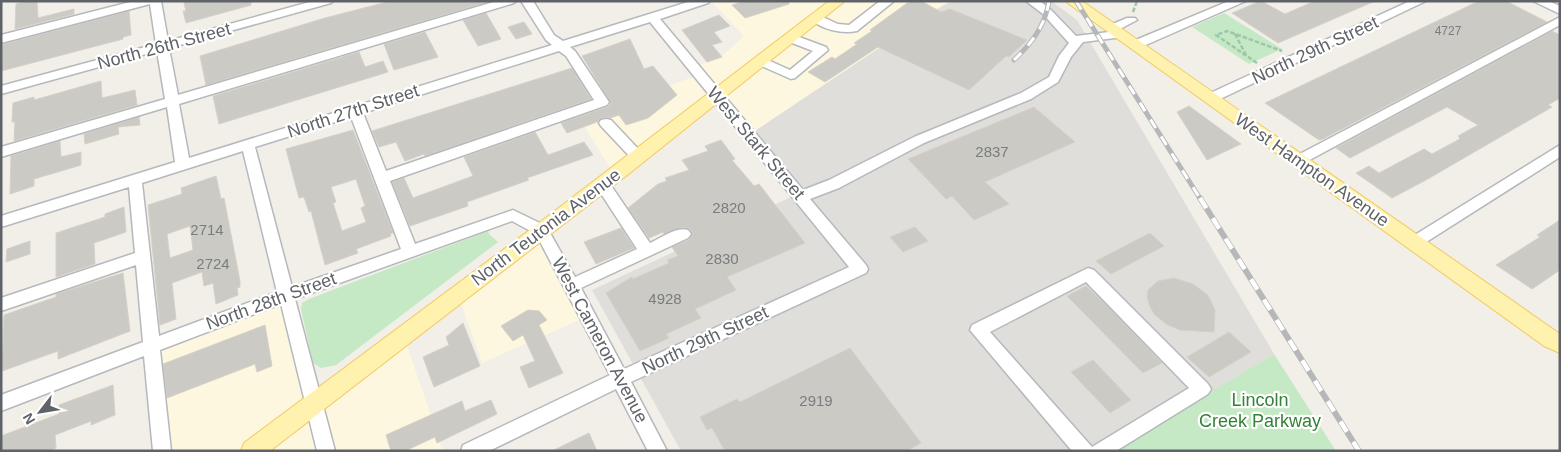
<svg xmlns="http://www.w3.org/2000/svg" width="1561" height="452" font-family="Arial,sans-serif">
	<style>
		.commercial { fill: #fef7e0 }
		.industrial { fill: #e0deda }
		.green { fill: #c5e8c5 }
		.building { fill: #cccac5; stroke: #d6d1c6; fill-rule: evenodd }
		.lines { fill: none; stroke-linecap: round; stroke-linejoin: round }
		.minor-casing { stroke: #b5b8bc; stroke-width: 3 }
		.major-casing { stroke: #f2c960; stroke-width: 2 }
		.path { stroke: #9cc7a9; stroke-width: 2.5; stroke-dasharray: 4.5 2; stroke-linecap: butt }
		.minor { fill: #fff; fill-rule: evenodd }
		.major { fill: #fff2af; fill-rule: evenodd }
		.rail-far1-casing { stroke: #b6b7b8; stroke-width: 5 }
		.rail-casing { stroke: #b6b7b8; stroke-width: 6 }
		.rail-far1 { stroke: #fff; stroke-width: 3; stroke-dasharray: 10; stroke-linecap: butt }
		.rail { stroke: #fff; stroke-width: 4.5; stroke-dasharray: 12; stroke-linecap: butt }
		.labels { text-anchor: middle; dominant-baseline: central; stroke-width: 4.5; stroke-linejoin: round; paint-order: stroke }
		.far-number-label { font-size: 12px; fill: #7a7d7f }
		.number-label { font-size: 15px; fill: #7a7d7f }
		.street-label { font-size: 18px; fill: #5f6368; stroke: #fff }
		.park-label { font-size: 18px; fill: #348238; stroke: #fff }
	</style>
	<rect width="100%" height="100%" fill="#f1efe8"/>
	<path class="commercial" d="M711,1H952L942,6L749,135L716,96L615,176L575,111L635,91L639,96L699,75L694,68L722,56L744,36Z
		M541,230L588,316L482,363L458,295Z
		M285,296L315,403L404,337L443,451H162L153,345Z"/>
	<path class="industrial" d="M952,1H1051L1077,20L1274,354L1115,451H681L592,290L804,191L755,131L942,6Z"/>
	<path class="green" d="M1224,13L1282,49L1249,64L1192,27Z
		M488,231L489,234L498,242L336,365L321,368L313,363L301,309L302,303L309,299Z
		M1274,354L1336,451H1112Z"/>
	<path class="building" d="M25,1H37L38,18L74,9V14L15,29L16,4Z
		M186,1H251V5L186,23L183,11H186L184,3Z
		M391,1L487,2L206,85L200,56L325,18Z
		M744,1H789V4L745,18L732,5Z
		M910,1H921L941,12L950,9L1027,40L1009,57L1006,56L969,90L878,47L825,82L808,72L832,57L835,59L857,44L854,43L872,31L870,30Z
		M1261,1L1285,14L1315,1H1375L1278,43L1232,13Z
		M1479,1H1506L1547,22L1323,139L1319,140L1265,103Z
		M129,11L131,35L123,37V39L1,71V45Z
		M486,13L501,39L478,46L463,20Z
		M719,15L730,26L714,32L722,42L712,45L722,57L707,62L682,30Z
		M524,22L532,34L516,39L508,27Z
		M1552,31L1560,35V98L1548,105L1552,107L1426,180L1392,198L1356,173L1369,166L1379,173L1424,149L1432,154L1458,140L1460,138L1458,136L1478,125L1447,107L1350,158L1336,148Z
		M425,32L438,57L394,70L384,44Z
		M630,39L644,69L653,66L677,95L648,118L626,125L619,115L610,118L606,117L601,118L597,122L567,133L561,123L608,107L611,103L582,56Z
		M359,52L365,67L383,61L388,72L219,124L213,96Z
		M572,68L591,99L425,156L424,154L405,161L396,142L379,147L372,131Z
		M101,81L102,98L135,90L137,105L14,141L15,122H12L13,103L34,97V100Z
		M1189,106L1241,144L1207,160L1177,112Z
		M1034,107L1075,142L985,182L1009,204L974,220L952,196L946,199L908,159Z
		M139,117L140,125L118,127L119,134L85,144L84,134Z
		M353,130L393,233L390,234L391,236L356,249L358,253L325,265L311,211L309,212L304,197L299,198L286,149ZM356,179L365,206L361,208L366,222L342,231L333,203L336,202L331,187Z
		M535,132L548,155L584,142L593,155L527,178L529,180L467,202L468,206L410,226L392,182L404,178L413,198L473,176L464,157Z
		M721,140L735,159L732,160L754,186L759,184L805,243L727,277L736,290L695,309L701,318L666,334L669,338L640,351L606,293L632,277L633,279L669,263L667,260L678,256L672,247L689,240L693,234L690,229L683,227L664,234L663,232L649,238L628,208L658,184L667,181L665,178L689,170L682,160L708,151L705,146Z
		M60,141L61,157L81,152V165L34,179V186L10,194L11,156Z
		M216,176L221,199L224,198L240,281V287L237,288L238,295L216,304L213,283L204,286L202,272L172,283L176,319L160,325L148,205L182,194L181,188ZM190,226L193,250L170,258L167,234Z
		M124,207L126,232L94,243L95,264L56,277V233L105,217V214Z
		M1560,220V270L1532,289L1496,265L1540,237L1537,235Z
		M915,227L928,241L903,252L890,237Z
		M621,228L634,248L596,264L584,242Z
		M1150,233L1164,246L1111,274L1096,261Z
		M30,241V254L6,262L7,249Z
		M123,273L130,331L58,359V351L2,371L4,315L56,297V294Z
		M1174,278L1193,284L1208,295L1215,310L1214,332L1180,330L1166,324L1155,315L1150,307L1147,297L1148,290L1158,281Z
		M1086,286L1106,305L1162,363L1143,373L1067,296Z
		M528,310L539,311L547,320L539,325L563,373L529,388L520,367L535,361L523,335L513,341L501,326Z
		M463,323L480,366L434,387L423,357L449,345L446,337Z
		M265,325L272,366L257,372L255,364L167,398L163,364Z
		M1229,332L1251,352L1209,377L1187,357Z
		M850,348L921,443L907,451H725L712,428L707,430L700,417L737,399L740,402Z
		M1093,360L1131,400L1110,413L1071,372Z
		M113,385L115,415L91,425V421L55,435L56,448L49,451H1V436L59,414V405Z
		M491,400L497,414L437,443L435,437L405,451H391L386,435L462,401L465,411Z
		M589,433L597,451H552Z"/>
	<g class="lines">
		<defs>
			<path id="minor" d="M134,1H161L168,41L313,1H333L331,3L169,48L178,95L497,1H516L514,3L179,104L189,158L552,45L546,40L521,1H533L554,35L563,41L691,1H710L708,3L660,19L803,190L829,180L914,137L1021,93L1049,77L1059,56L1069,43L1043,14L1026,1H1040L1051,10L1076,36L1109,32L1106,29L1108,26L1127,18H1135L1137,20L1118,30L1123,31L1125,34L1123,37L1083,42L1071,57L1058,82L1031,99L924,143L839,188L810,199L866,265L868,269L866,273L631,382L667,451H648L616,389L489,451H461L463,445L610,375L536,234L512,221L295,299L335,451H317L281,304L160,350L171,451H153L144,356L1,411V395L143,342L136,265L1,311V298L135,253L129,187L1,227V216L175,162L167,107L1,157V147L165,99L157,51L1,94V86L156,44L150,4L1,43V35ZM650,22L849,267L624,369L581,288L688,238L691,234L688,230C677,226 661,238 650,243L608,181H598L596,185L598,189L637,249L575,277L546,226L513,210L415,244L390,181L607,105L609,102L575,51L570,47ZM559,51L566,56L594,100L386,171L363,113ZM351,117L401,249L292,287L255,147ZM243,151L277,292L159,336L142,183Z
				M880,1H894L857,31C842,34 821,30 810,18L816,14L838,24L849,25Z
				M1229,1H1246L1139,48H1131L1129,45L1131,42Z
				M1410,1H1426L1216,101L1211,102L1205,98L1206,95Z
				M1533,1H1549L1560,6V14Z
				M1560,17V25L1304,163H1294L1292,160L1294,157Z
				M791,34L826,47L828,50L795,78L791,79L757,64L755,61L761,57L790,70L813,51L787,41L785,38L787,35Z
				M606,119L611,120L643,154L645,157L643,160H633L601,126L599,123L601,120Z
				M1560,145V157L1420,246L1415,248L1410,246L1407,242L1410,238Z
				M1088,268L1094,270L1208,384L1211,389L1208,394L1116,451H1072L970,330L972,325ZM1086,282L1189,388L1092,447L990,332Z"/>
			<path id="major" d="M829,1H845L626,176L270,451H241L244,443L539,223Z
				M1065,1H1082L1560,334V353L1544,346Z"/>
		</defs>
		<use href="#minor" class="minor-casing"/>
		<use href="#major" class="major-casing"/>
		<path class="path" d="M1133,12L1137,1
			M1235,34L1246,55
			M1257,63L1216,35L1227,31L1282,51"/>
		<use href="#minor" class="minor"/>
		<use href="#major" class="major"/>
		<defs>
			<path id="rail-far1" d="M1076,1L1201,200
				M1014,60C1032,43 1045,26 1049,1"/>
			<path id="rail" d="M1200,198L1359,451"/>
		</defs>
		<use href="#rail-far1" class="rail-far1-casing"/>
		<use href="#rail" class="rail-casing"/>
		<use href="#rail-far1" class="rail-far1"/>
		<use href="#rail" class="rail"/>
	</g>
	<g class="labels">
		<g class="far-number-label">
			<text x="1448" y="31">4727</text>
		</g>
		<g class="number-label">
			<text x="992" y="151">2837</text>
			<text x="729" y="207">2820</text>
			<text x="207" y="229">2714</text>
			<text x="722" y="258">2830</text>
			<text x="213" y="263">2724</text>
			<text x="665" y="298">4928</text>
			<text x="816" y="400">2919</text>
		</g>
		<g class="street-label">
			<text transform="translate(164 46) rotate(-15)">North 26th Street</text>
			<text transform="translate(1315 50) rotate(-25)">North 29th Street</text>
			<text transform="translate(353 111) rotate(-18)">North 27th Street</text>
			<text transform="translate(756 143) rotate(50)">West Stark Street</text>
			<text transform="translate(1312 170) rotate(35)">West Hampton Avenue</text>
			<text transform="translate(546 227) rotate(-37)">North Teutonia Avenue</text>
			<text transform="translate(271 301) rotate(-20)">North 28th Street</text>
			<text transform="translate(600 340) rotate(62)">West Cameron Avenue</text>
			<text transform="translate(705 340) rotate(-25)">North 29th Street</text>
		</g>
		<g class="park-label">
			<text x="1260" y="400">Lincoln<tspan x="1260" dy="21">Creek Parkway</tspan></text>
		</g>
	</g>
	<rect width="1561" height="452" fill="none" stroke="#5f6368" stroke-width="5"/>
	<g transform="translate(40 412) rotate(239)" stroke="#ffffff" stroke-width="4" paint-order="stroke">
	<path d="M0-4L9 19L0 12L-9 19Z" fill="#5f6368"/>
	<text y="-8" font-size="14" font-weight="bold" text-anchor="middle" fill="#5f6368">N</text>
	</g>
</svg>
